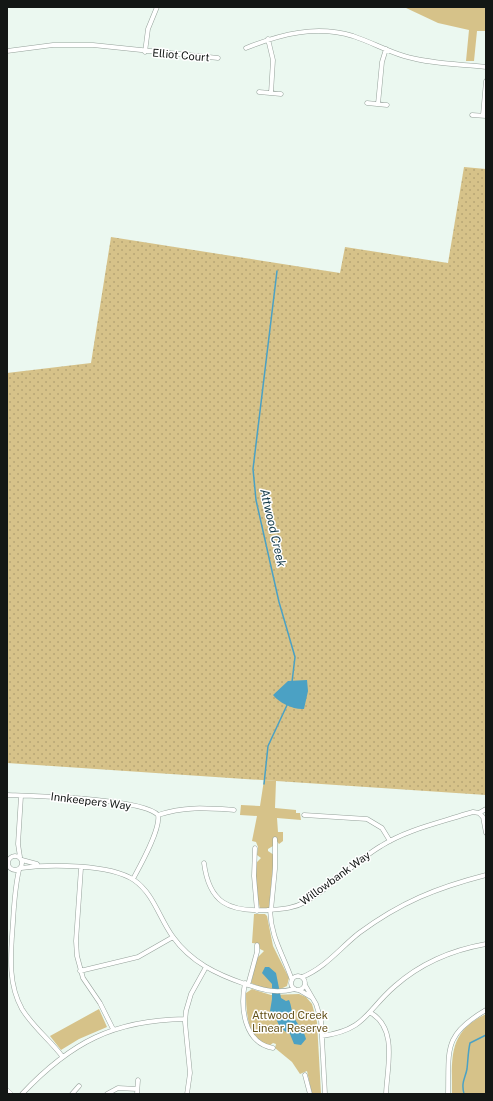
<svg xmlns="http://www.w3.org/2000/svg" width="493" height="1101" font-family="'Public Sans',sans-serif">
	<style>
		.grass { fill: url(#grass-dots) }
		.park { fill: #d6c289 }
		.water { fill: #4ba1c4 }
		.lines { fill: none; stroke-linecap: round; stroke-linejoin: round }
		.stream { stroke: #4ba1c4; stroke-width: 1.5 }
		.street-casing { stroke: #95a19a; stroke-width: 5 }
		.secondary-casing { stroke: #95a19a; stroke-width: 6 }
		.street { stroke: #fff; stroke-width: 4 }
		.secondary { stroke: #fff; stroke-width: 5.5 }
		.labels { text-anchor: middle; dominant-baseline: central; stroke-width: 3; stroke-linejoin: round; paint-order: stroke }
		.street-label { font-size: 11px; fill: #131715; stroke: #fff }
		.park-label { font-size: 11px; fill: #635119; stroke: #fff }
		.water-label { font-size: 12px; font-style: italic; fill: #143b4a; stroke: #fff }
	</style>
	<defs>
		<pattern id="grass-dots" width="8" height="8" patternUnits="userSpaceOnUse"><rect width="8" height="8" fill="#d6c289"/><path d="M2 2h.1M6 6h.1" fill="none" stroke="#b7a675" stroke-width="1.8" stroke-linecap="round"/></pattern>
	</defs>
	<rect width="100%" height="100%" fill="#ebf8f0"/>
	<path class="grass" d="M464,167L486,169V795L7,763V373L91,363L111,237L340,273L345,247L448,263Z"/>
	<path class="park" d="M404,7H486V31H477L474,61H466L469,30L438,23Z
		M264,780L276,781L275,808L296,810V813H300L301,820L277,818L278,832H283V841L279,844L276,840H273V846L268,849V851L274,855L269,908L260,909L256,889L255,864L261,858L257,855L258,847L256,842L252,841L257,816L240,815L241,805L260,806Z
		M254,914H265L267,916L273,946L289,978L287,986C275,993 263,988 251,983L257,958L264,951L260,949L259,944L252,943Z
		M252,989L271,995L299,994L306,997L312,1004L317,1022L321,1094H312L307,1071L300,1074L292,1062L275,1048L276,1044L273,1043L269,1046C247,1042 246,1010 246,993Z
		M99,1009L107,1027L79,1039L61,1050L50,1036Z
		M486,1014V1094H452C452,1057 448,1032 486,1014Z"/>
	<path class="water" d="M307,680L308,691L304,709C294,710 279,703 273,695L288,681Z
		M265,967H269L276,973L281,998L286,1001L289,1000C292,1006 291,1013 295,1019C299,1027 303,1028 306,1039L301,1045L294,1044L290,1034C274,1026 281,1021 270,1011L272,999V984L262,973Z"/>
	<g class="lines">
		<path class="stream" d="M277,271L253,469L256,500L279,602L295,657L292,682
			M264,784L268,746L288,703
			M464,1094C461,1082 465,1079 467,1069C468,1060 468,1052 470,1043L486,1035"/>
		<defs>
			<path id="street" d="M268,39L273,60L271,93
				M246,48C281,34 316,25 353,36C371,42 387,51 404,56C431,64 459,64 486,67
				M7,51L53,45H93L218,58
				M145,52L148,29L157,7
				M259,92L281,94
				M367,103L387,105
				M378,104L382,62L386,49
				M472,115L486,116
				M483,115L486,81
				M7,795C34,796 142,798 158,815
				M479,813L483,817L486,833
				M158,815C184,806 207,808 234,810
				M304,815L367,819L382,828L390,841
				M255,848L254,876L257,911
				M8 863a7 7 0 1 1 14 0a7 7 0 1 1-14 0Z
				M20,857L18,844L21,796
				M22,860L37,864
				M204,863C209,903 229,912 267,910C280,909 293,909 305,902C332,887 354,862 381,846C406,830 438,823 466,814L473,812L479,813L486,809
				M21,868C49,864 110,864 134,880C154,894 159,918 173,937C191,962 216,974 245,984C264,990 274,994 295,989
				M81,868L76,941L77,956L83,978L100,1003L113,1029
				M19,870C15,887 14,904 13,922C11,952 7,982 22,1009C33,1027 50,1040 62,1056
				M133,879C140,866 161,829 158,815
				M270,910C271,938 283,954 292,980
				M271,910L275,869V839
				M80,971L138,957L173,937
				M291 983a7 7 0 1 1 14 0a7 7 0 1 1-14 0Z
				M302,977C325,968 340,948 359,933C401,902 436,888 486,875
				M245,983C240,1008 244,1043 273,1048
				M248,985L257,952V945
				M305,985L316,1004L321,1020L325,1094
				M299,990L311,997
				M371,1013C398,1029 387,1067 386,1094
				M322,1036C366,1030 366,1011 395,986C421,963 452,950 486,944
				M305,1075L310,1094
				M22,1094C71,1042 114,1020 185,1019
				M72,1094L79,1086
				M107,1094L118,1088L137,1089
				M137,1094L138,1080
				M187,1094L190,1073L185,1022L186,1011L191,994L206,967
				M448,1094C449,1049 443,1035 486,1010"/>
			<path id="secondary" d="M7,1091L10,1094"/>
		</defs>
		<use href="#street" class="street-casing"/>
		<use href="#secondary" class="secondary-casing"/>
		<use href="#street" class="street"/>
		<use href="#secondary" class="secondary"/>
	</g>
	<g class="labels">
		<g class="street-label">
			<text transform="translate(181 55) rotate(5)">Elliot Court</text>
			<text transform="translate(91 801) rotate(7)">Innkeepers Way</text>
			<text transform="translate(335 878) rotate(-36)">Willowbank Way</text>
		</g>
		<g class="park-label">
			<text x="290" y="1015">Attwood Creek<tspan x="290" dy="13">Linear Reserve</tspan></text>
		</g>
		<g class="water-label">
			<text transform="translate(273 528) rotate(77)">Attwood Creek</text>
		</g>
	</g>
	<rect width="493" height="1101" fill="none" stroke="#131715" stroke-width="16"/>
</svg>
